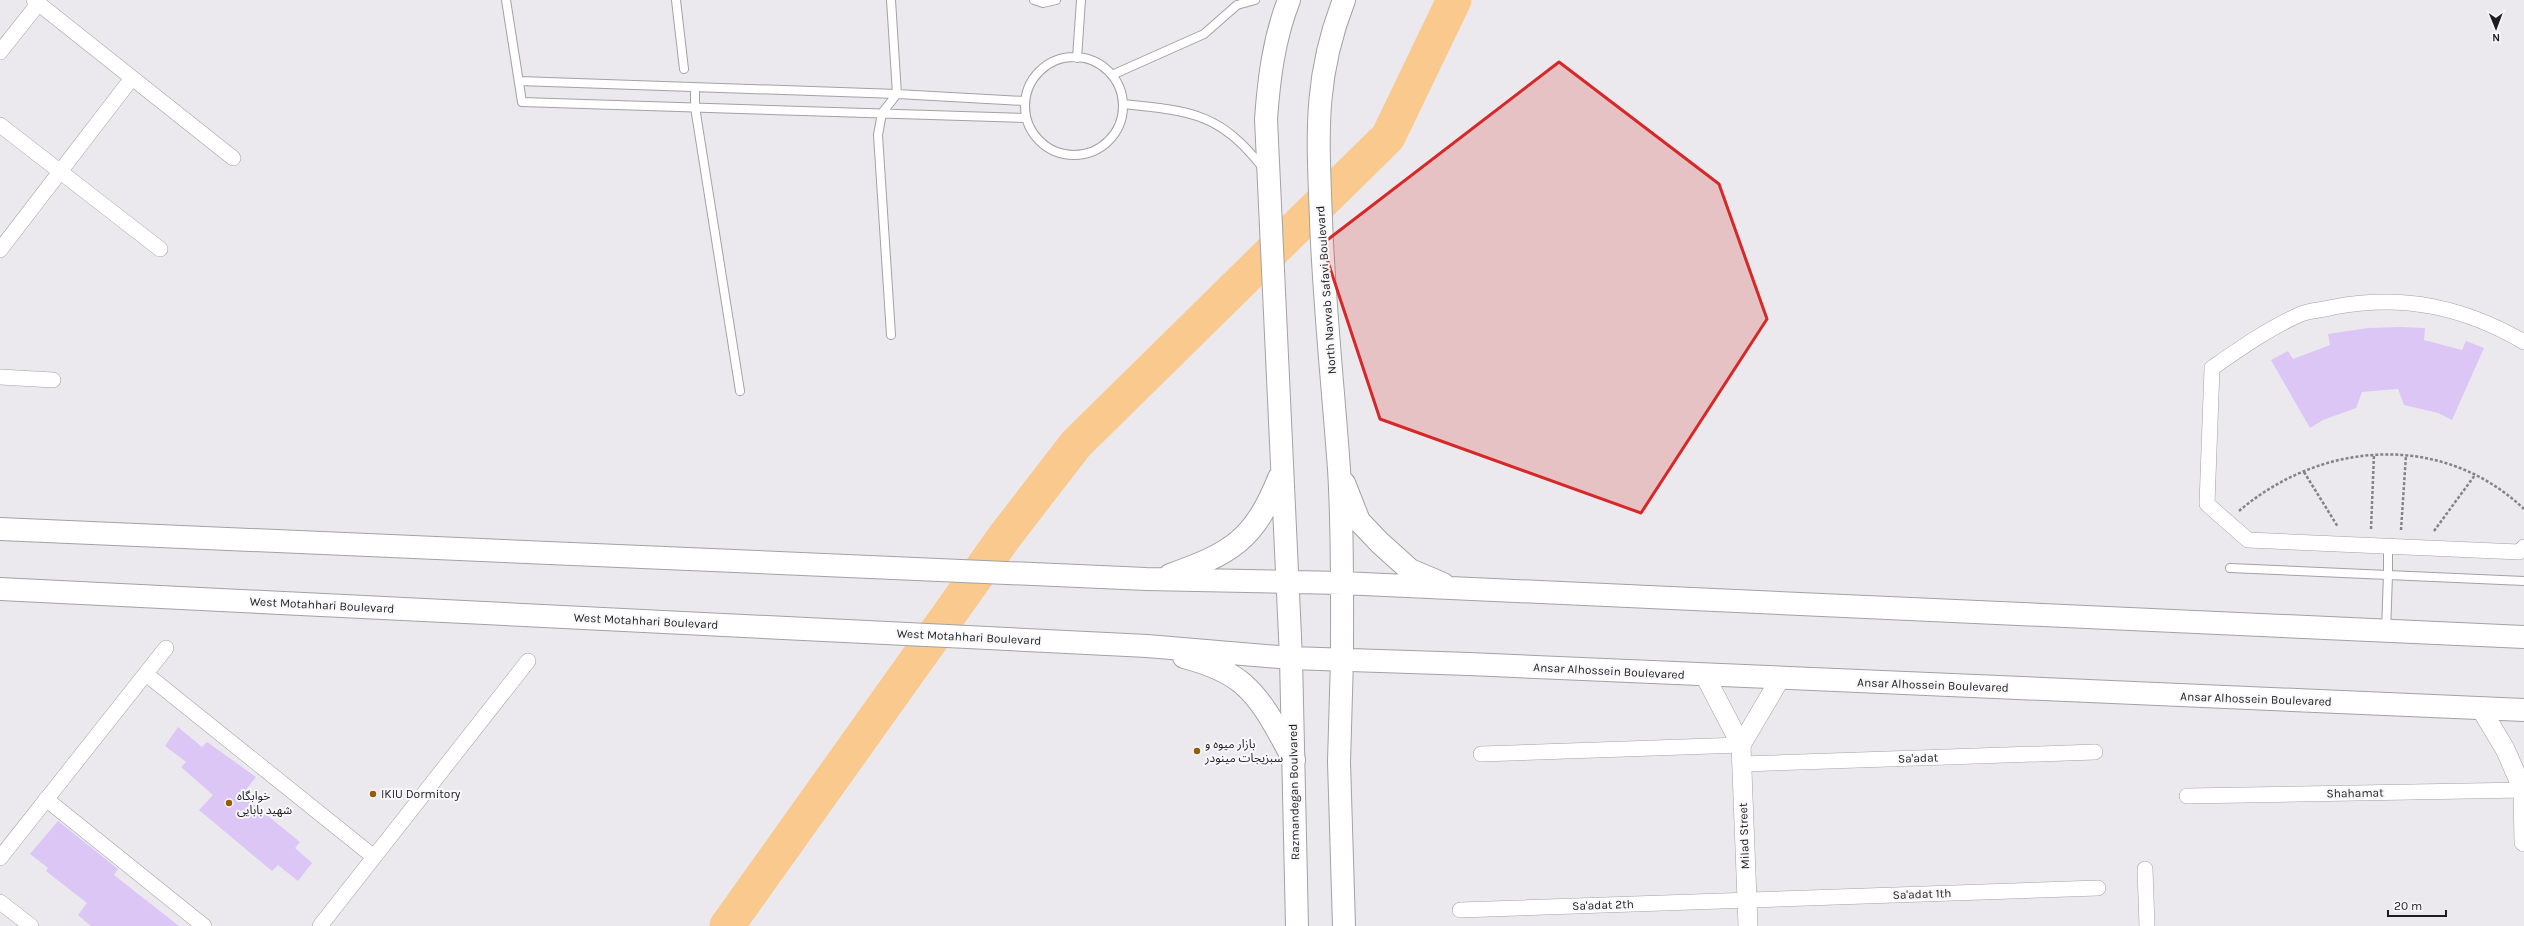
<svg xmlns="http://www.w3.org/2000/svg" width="2524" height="926" font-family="Karla,'Noto Sans Arabic',sans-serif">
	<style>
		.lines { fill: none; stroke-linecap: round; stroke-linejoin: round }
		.river { stroke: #f9c98e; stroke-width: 35 }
		.building { fill: #dbc6f6 }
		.service-casing { stroke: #a2a1a4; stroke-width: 10 }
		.minor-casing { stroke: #a2a1a4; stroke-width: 16 }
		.tertiary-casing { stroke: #a2a1a4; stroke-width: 20 }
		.secondary-casing { stroke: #a2a1a4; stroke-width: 24 }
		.primary-casing { stroke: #a2a1a4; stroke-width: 24 }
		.path { stroke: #838285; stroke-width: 2.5; stroke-dasharray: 3 2; stroke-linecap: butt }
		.service { stroke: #fff; stroke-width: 8 }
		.minor { stroke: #fff; stroke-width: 15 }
		.tertiary { stroke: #fff; stroke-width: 19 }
		.secondary { stroke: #fff; stroke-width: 22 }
		.primary { stroke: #fff; stroke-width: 22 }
		.marked { fill: #d62828; fill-opacity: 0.2; stroke: #d62828; stroke-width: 3; stroke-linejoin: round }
		.poi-dot { fill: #905e0d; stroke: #f8f7fa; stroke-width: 1.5 }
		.labels { text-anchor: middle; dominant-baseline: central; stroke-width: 4; stroke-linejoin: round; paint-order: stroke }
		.street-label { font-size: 12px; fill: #1d1c1e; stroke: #f8f7fa }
		.poi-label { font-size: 12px; fill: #1d1c1e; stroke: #f8f7fa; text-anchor: start }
	</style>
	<rect width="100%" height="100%" fill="#ebe9ed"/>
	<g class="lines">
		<path class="river" d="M727,926L1005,536L1076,444L1388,137L1454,0"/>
	</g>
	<path class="building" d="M2399,327L2425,328L2424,340L2462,350L2466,341L2484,348L2452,420L2438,413L2404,405L2398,389L2384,390L2362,392L2356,408L2323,420L2310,428L2271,360L2288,351L2293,359L2330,345L2328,334L2368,328Z
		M178,727L202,747L207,742L256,777L242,795L300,842L295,848L312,863L298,881L278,865L272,871L199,810L213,795L181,767L186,762L165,746Z
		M58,821L118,869L114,875L179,926H91L78,915L87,903L46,871L48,868L30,854Z"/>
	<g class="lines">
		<defs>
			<path id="service" d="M506,0L522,102L1025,118
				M676,0L684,69
				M1034,0L1043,3L1056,0
				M1025 106a49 49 0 1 1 98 0a49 49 0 1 1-98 0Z
				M1077,58L1081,0
				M1112,75L1204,34L1237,5L1255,0
				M519,81L897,94L1024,101
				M695,88V107L740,391
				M1123,104C1190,111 1219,112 1263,168
				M891,335L878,135L882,113L897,94L891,0
				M2230,568L2388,575V546
				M2386,631L2388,575L2524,581"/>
			<path id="minor" d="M34,0L233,158
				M0,52L38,4
				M0,125L160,249
				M0,250L132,78
				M2524,342C2464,307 2403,294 2334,307C2323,310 2311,310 2301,314C2269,328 2241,348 2212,368L2207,504L2248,540L2519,552L2524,547
				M0,377L53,380
				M146,674L374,857
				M1481,754L1741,745
				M1742,764L2095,752
				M2187,796L2524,790
				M46,799L204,926
				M0,858L166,648
				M2145,869L2147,926
				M0,902L31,926
				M1460,910L2098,888
				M320,926L528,661"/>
			<path id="tertiary" d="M1705,676L1741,745L1748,926
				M2481,709L2505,749L2523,790L2524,842
				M1741,745L1780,679"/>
			<path id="secondary" d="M1291,658L1297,926
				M1342,659L1339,762L1344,926"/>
			<path id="primary" d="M1289,0C1274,38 1269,78 1266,119L1291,658
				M1344,483L1359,521L1380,543L1410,570L1443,584
				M0,529L1146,579L1342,583L2524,637
				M1170,575C1232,553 1254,540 1279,478
				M0,589L1147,646L1291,658L1469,664L2524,710
				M1184,657C1203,662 1228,671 1243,684C1266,704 1279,734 1294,760
				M1342,659C1342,596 1343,532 1339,469C1333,386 1324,303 1321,220C1318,137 1313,79 1344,0"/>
		</defs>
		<use href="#service" class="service-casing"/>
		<use href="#minor" class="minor-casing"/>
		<use href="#tertiary" class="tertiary-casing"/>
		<use href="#secondary" class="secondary-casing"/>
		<use href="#primary" class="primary-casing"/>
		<path class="path" d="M2304,472L2338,527
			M2239,511C2322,440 2443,432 2524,509
			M2371,529L2374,454
			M2401,530L2406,455
			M2434,531L2475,475"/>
		<use href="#service" class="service"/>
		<use href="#minor" class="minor"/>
		<use href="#tertiary" class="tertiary"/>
		<use href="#secondary" class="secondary"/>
		<use href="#primary" class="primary"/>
	</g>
	<path class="marked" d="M1559,62L1719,184L1767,319L1641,513L1380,419L1322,244Z"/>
	<g class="poi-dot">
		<circle cx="1197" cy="751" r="4"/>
		<circle cx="373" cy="794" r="4"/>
		<circle cx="229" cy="803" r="4"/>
	</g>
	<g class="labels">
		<g class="street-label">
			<text transform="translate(1326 290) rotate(-94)">North Navvab Safavi Boulevard</text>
			<text transform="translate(322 605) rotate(3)">West Motahhari Boulevard</text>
			<text transform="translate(646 621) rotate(3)">West Motahhari Boulevard</text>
			<text transform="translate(969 637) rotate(3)">West Motahhari Boulevard</text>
			<text transform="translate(1609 671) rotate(3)">Ansar Alhossein Boulevared</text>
			<text transform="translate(1933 685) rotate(2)">Ansar Alhossein Boulevared</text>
			<text transform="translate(2256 699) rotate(2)">Ansar Alhossein Boulevared</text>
			<text transform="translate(1918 758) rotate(-2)">Sa'adat</text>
			<text transform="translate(1294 792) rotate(-91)">Razmandegan Boulvared</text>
			<text transform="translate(2355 793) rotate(-1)">Shahamat</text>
			<text transform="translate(1744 836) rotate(-92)">Milad Street</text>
			<text transform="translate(1922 894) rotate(-2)">Sa'adat 1th</text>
			<text transform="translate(1603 905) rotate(-2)">Sa'adat 2th</text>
		</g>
		<g class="poi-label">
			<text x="1205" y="744">بازار میوه و<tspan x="1205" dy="14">سبزیجات مینودر</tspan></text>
			<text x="381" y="794">IKIU Dormitory</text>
			<text x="237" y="796">خوابگاه<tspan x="237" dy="14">شهید بابایی</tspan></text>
		</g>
	</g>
	<g transform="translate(2496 28) rotate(179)" stroke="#f8f7fa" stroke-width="3" paint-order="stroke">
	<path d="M0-3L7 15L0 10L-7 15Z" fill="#1d1c1e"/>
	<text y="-6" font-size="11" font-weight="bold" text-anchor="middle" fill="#1d1c1e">N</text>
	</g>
	<path d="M2388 910v6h58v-6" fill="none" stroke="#1d1c1e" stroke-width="2"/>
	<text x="2394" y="910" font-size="12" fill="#1d1c1e" stroke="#f8f7fa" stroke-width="3" paint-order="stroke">20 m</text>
</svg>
